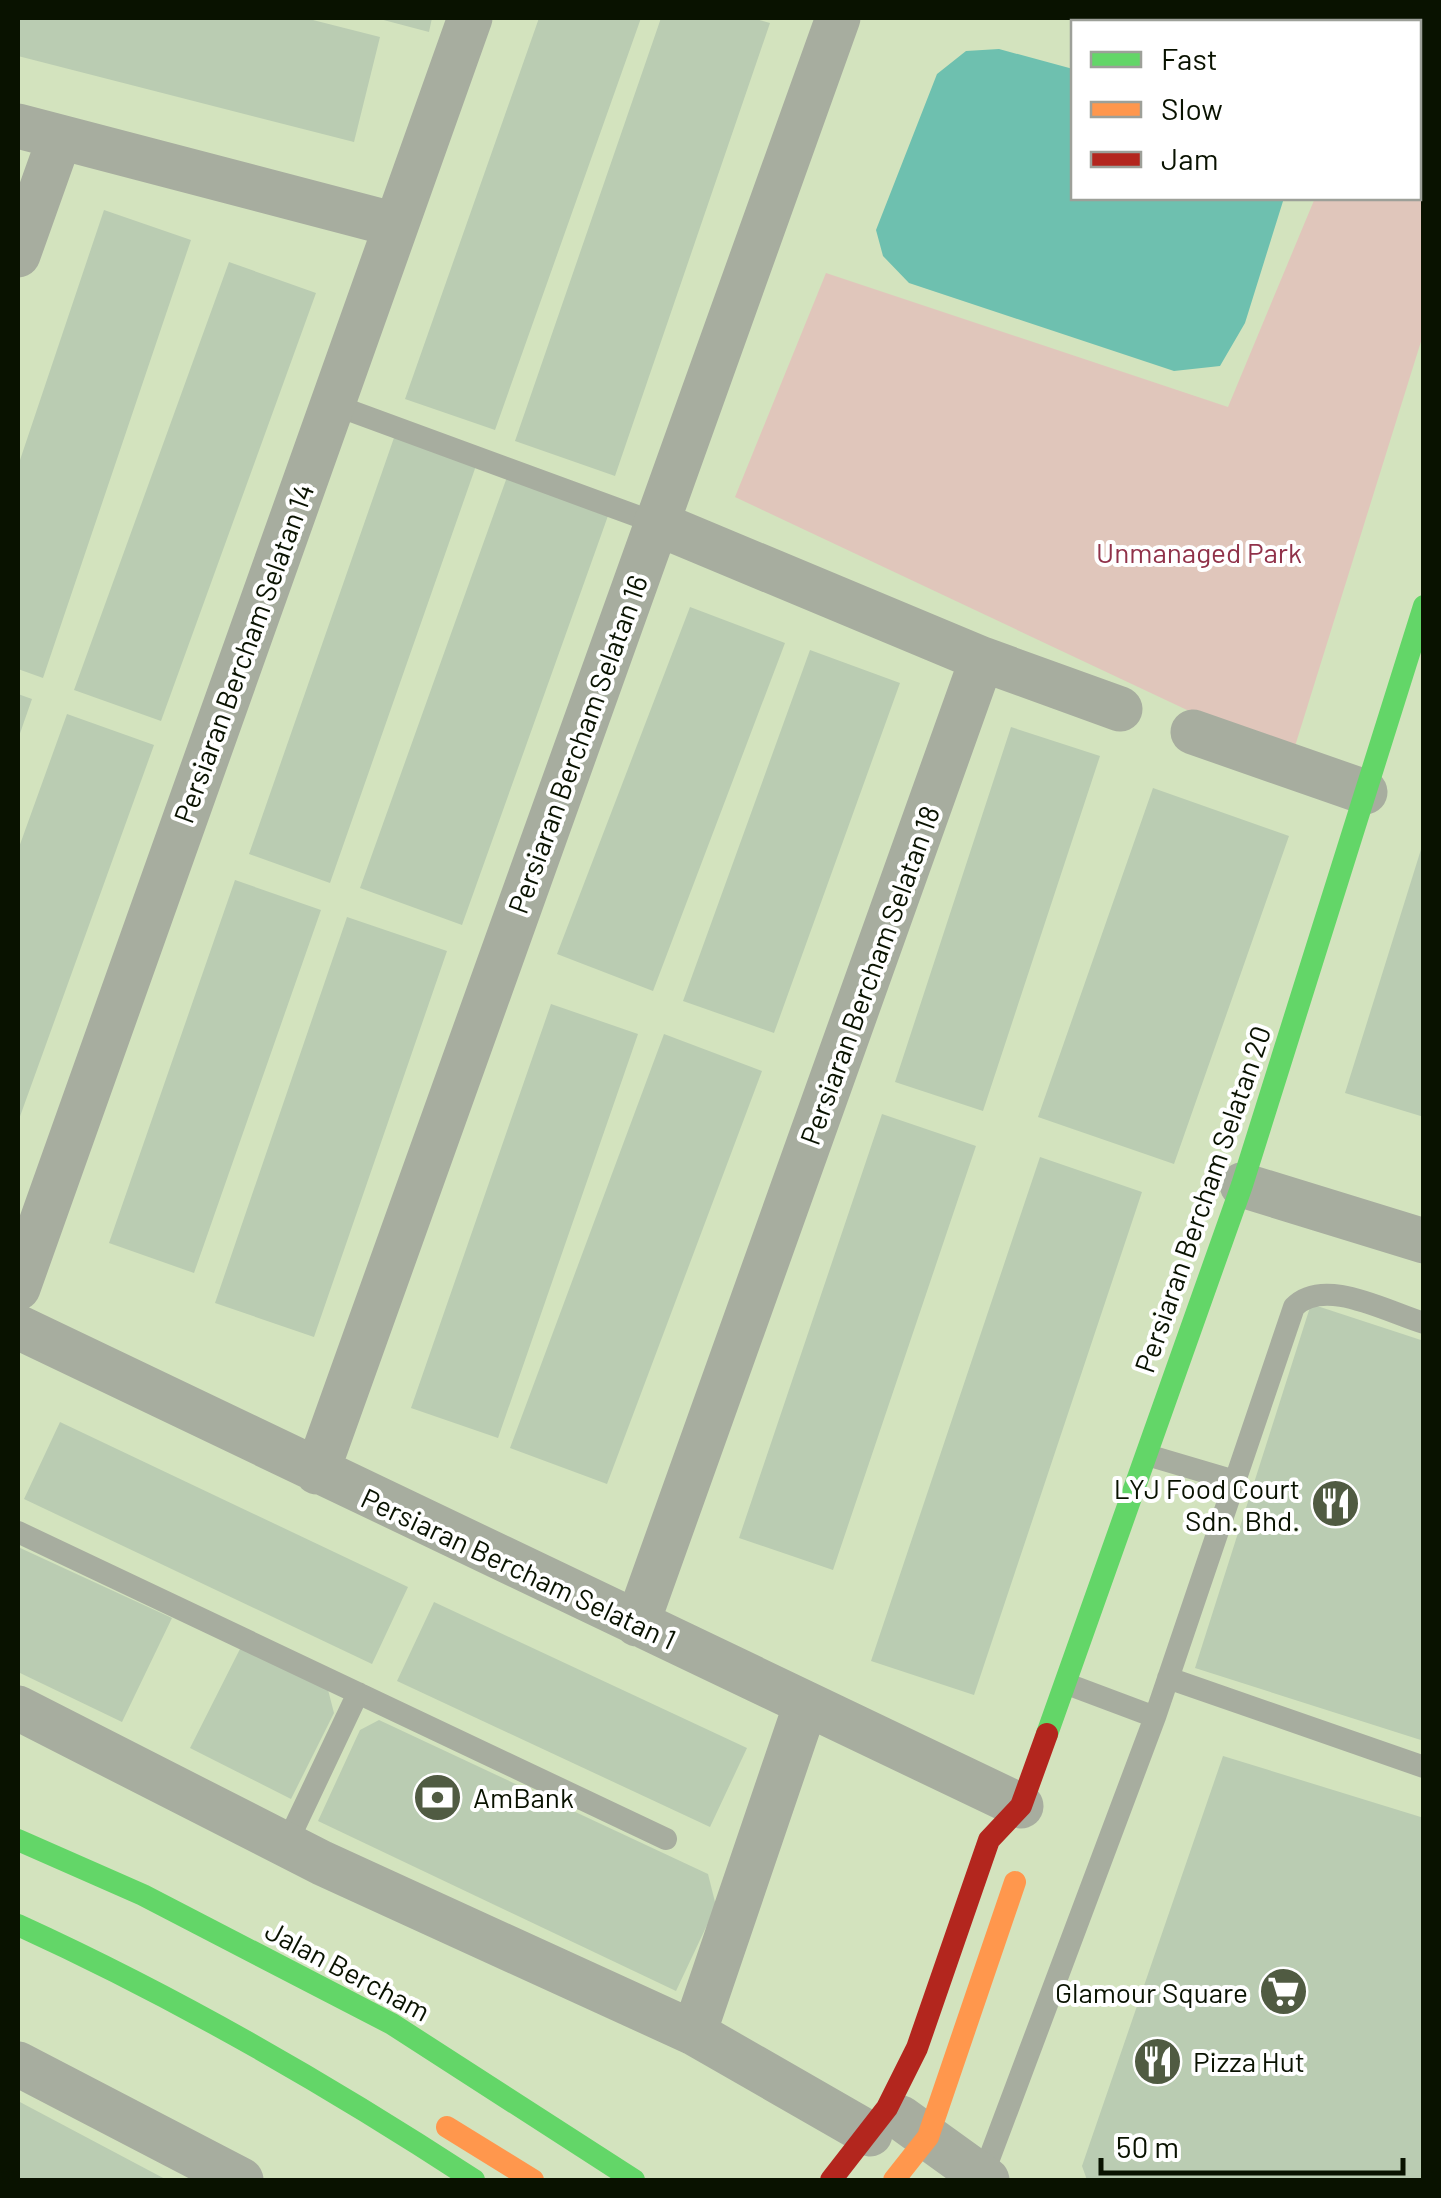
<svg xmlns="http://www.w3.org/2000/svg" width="1441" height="2198" font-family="Barlow,sans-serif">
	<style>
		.green { fill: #e0c6bb }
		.water { fill: #6ec0af }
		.building { fill: #baccb2 }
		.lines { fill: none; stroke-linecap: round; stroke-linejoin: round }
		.lane { stroke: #a7ad9f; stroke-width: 22 }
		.street { stroke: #a7ad9f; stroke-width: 45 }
		.fast { stroke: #63d668; stroke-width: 22 }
		.slow { stroke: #ff974d; stroke-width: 22 }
		.jam { stroke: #b3261e; stroke-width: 22 }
		.labels { text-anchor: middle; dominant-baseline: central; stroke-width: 8; stroke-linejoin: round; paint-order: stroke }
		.park-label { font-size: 28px; fill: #903149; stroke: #fff }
		.street-label { font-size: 28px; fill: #091200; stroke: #fff }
		.poi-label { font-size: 28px; fill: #091200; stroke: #fff; text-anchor: end }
	</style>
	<rect width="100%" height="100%" fill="#d3e3be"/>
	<path class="green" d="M1389,18H1423V335L1291,759L735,497L826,273L1228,407L1315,198H1418V22H1387Z"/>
	<path class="water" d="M1093,18H1328L1329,22H1104Z
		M999,49L1073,69L1074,198H1284L1245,323L1220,366L1174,371L909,283L883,256L876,230L937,74L966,51Z"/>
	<path class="building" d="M18,18H305L380,37L354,142L18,56Z
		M376,18H432L429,32Z
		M539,18H641L495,430L405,399Z
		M661,18H752L770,23L615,476L515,441Z
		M104,210L191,240L43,678L18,669V466Z
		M229,262L316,293L161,721L74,690Z
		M396,432L478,460L330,883L249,854Z
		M507,477L609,513L462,925L360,888Z
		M690,607L785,643L653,991L557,954Z
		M810,650L900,683L774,1033L683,1001Z
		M18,694L32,699L18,739Z
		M67,714L154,745L18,1122V850Z
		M1011,727L1100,756L983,1111L895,1082Z
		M1153,788L1289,836L1174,1164L1038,1117Z
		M1423,843H1424V1117L1345,1093Z
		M235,880L321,910L194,1273L109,1243Z
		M347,917L447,951L314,1337L215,1303Z
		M551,1004L638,1034L498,1438L411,1408Z
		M664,1034L762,1071L607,1484L510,1448Z
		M882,1114L976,1146L833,1570L739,1538Z
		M1040,1157L1142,1192L974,1695L871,1661Z
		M1311,1304L1424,1341V1741L1195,1668Z
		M60,1422L408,1587L372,1664L24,1499Z
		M18,1547L172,1618L122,1722L18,1672Z
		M434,1602L747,1748L710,1827L397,1681Z
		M241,1647L327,1686L334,1713L291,1799L190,1748Z
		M379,1720L708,1874L716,1906L676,1991L318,1821L360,1730Z
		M1223,1756L1424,1818V2180H1087L1082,2166Z
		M18,2101L167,2180H18Z"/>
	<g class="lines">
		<path class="lane" d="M332,404L656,523
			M1147,1455L1235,1481
			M18,1532L666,1839
			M1168,1678L1424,1767
			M1067,1684L1155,1717
			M286,1845L358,1693
			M983,2175L1155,1717L1294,1307C1324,1276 1387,1312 1424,1323"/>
		<path class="street" d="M18,126L396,225
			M18,255L60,137
			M982,659L1120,709
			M1193,732L1365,792
			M1242,1185L1424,1241
			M18,1288L470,18
			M18,1327L1021,1806
			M317,1472L838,18
			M637,1624L982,659L656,523
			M18,1708L322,1863L694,2033L870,2134
			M694,2033L806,1704
			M18,2064L241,2180
			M901,2118L987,2180"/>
		<path class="fast" d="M1047,1734L1242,1185L1424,606
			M18,1840L143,1895L392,2024L634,2180
			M18,1925C178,1998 327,2084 474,2180"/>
		<path class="slow" d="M447,2127L533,2180
			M894,2180L928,2137L1015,1882"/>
		<path class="jam" d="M831,2180L887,2108L917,2048L989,1840L1021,1806L1047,1734"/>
	</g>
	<defs>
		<symbol id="restaurant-disc" viewBox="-11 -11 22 22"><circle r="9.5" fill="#505b42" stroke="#fff"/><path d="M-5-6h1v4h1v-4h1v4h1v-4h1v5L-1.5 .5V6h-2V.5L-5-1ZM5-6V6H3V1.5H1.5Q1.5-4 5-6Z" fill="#fff"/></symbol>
		<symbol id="bank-disc" viewBox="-11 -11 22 22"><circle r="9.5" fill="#505b42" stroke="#fff"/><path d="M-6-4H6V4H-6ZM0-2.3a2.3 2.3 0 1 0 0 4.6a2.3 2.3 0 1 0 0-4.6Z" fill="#fff"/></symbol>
		<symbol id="supermarket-disc" viewBox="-11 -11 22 22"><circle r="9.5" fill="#505b42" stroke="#fff"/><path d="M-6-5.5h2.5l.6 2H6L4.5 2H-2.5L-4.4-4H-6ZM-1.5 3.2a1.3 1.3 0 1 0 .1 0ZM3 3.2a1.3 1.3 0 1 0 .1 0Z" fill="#fff"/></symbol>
	</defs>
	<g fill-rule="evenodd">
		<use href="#restaurant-disc" x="1308" y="1476" width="55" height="55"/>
		<use href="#bank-disc" x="410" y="1770" width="55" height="55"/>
		<use href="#supermarket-disc" x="1256" y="1964" width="55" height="55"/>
		<use href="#restaurant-disc" x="1130" y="2034" width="55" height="55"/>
	</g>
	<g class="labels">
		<g class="park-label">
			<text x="1199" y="552">Unmanaged Park</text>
		</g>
		<g class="street-label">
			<text transform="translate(243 653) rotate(-70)">Persiaran Bercham Selatan 14</text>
			<text transform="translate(577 744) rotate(-70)">Persiaran Bercham Selatan 16</text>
			<text transform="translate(869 975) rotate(-70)">Persiaran Bercham Selatan 18</text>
			<text transform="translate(1202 1199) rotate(-71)">Persiaran Bercham Selatan 20</text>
			<text transform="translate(519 1568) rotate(25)">Persiaran Bercham Selatan 1</text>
			<text transform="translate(348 1970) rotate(28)">Jalan Bercham</text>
		</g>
		<g class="poi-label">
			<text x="1300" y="1488">LYJ Food Court<tspan x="1300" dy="32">Sdn. Bhd.</tspan></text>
			<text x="473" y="1797" text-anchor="start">AmBank</text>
			<text x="1248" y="1992">Glamour Square</text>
			<text x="1193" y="2061" text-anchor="start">Pizza Hut</text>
		</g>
	</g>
	<rect width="1441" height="2198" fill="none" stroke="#091200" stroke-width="40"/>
	<rect x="1071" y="20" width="350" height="180" fill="#ffffff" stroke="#9da099" stroke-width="2.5"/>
	<rect x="1091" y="52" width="50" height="15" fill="#63d668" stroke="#9da099" stroke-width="2.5"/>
	<text x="1161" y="70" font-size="30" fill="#091200">Fast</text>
	<rect x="1091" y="102" width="50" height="15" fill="#ff974d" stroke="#9da099" stroke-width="2.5"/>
	<text x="1161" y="120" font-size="30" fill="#091200">Slow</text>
	<rect x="1091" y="152" width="50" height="15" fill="#b3261e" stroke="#9da099" stroke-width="2.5"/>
	<text x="1161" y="170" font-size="30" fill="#091200">Jam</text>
	<path d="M1101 2158v15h302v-15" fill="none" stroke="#091200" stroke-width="5"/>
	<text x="1116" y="2158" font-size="30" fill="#091200" stroke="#ffffff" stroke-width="8" paint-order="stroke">50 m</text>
</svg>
